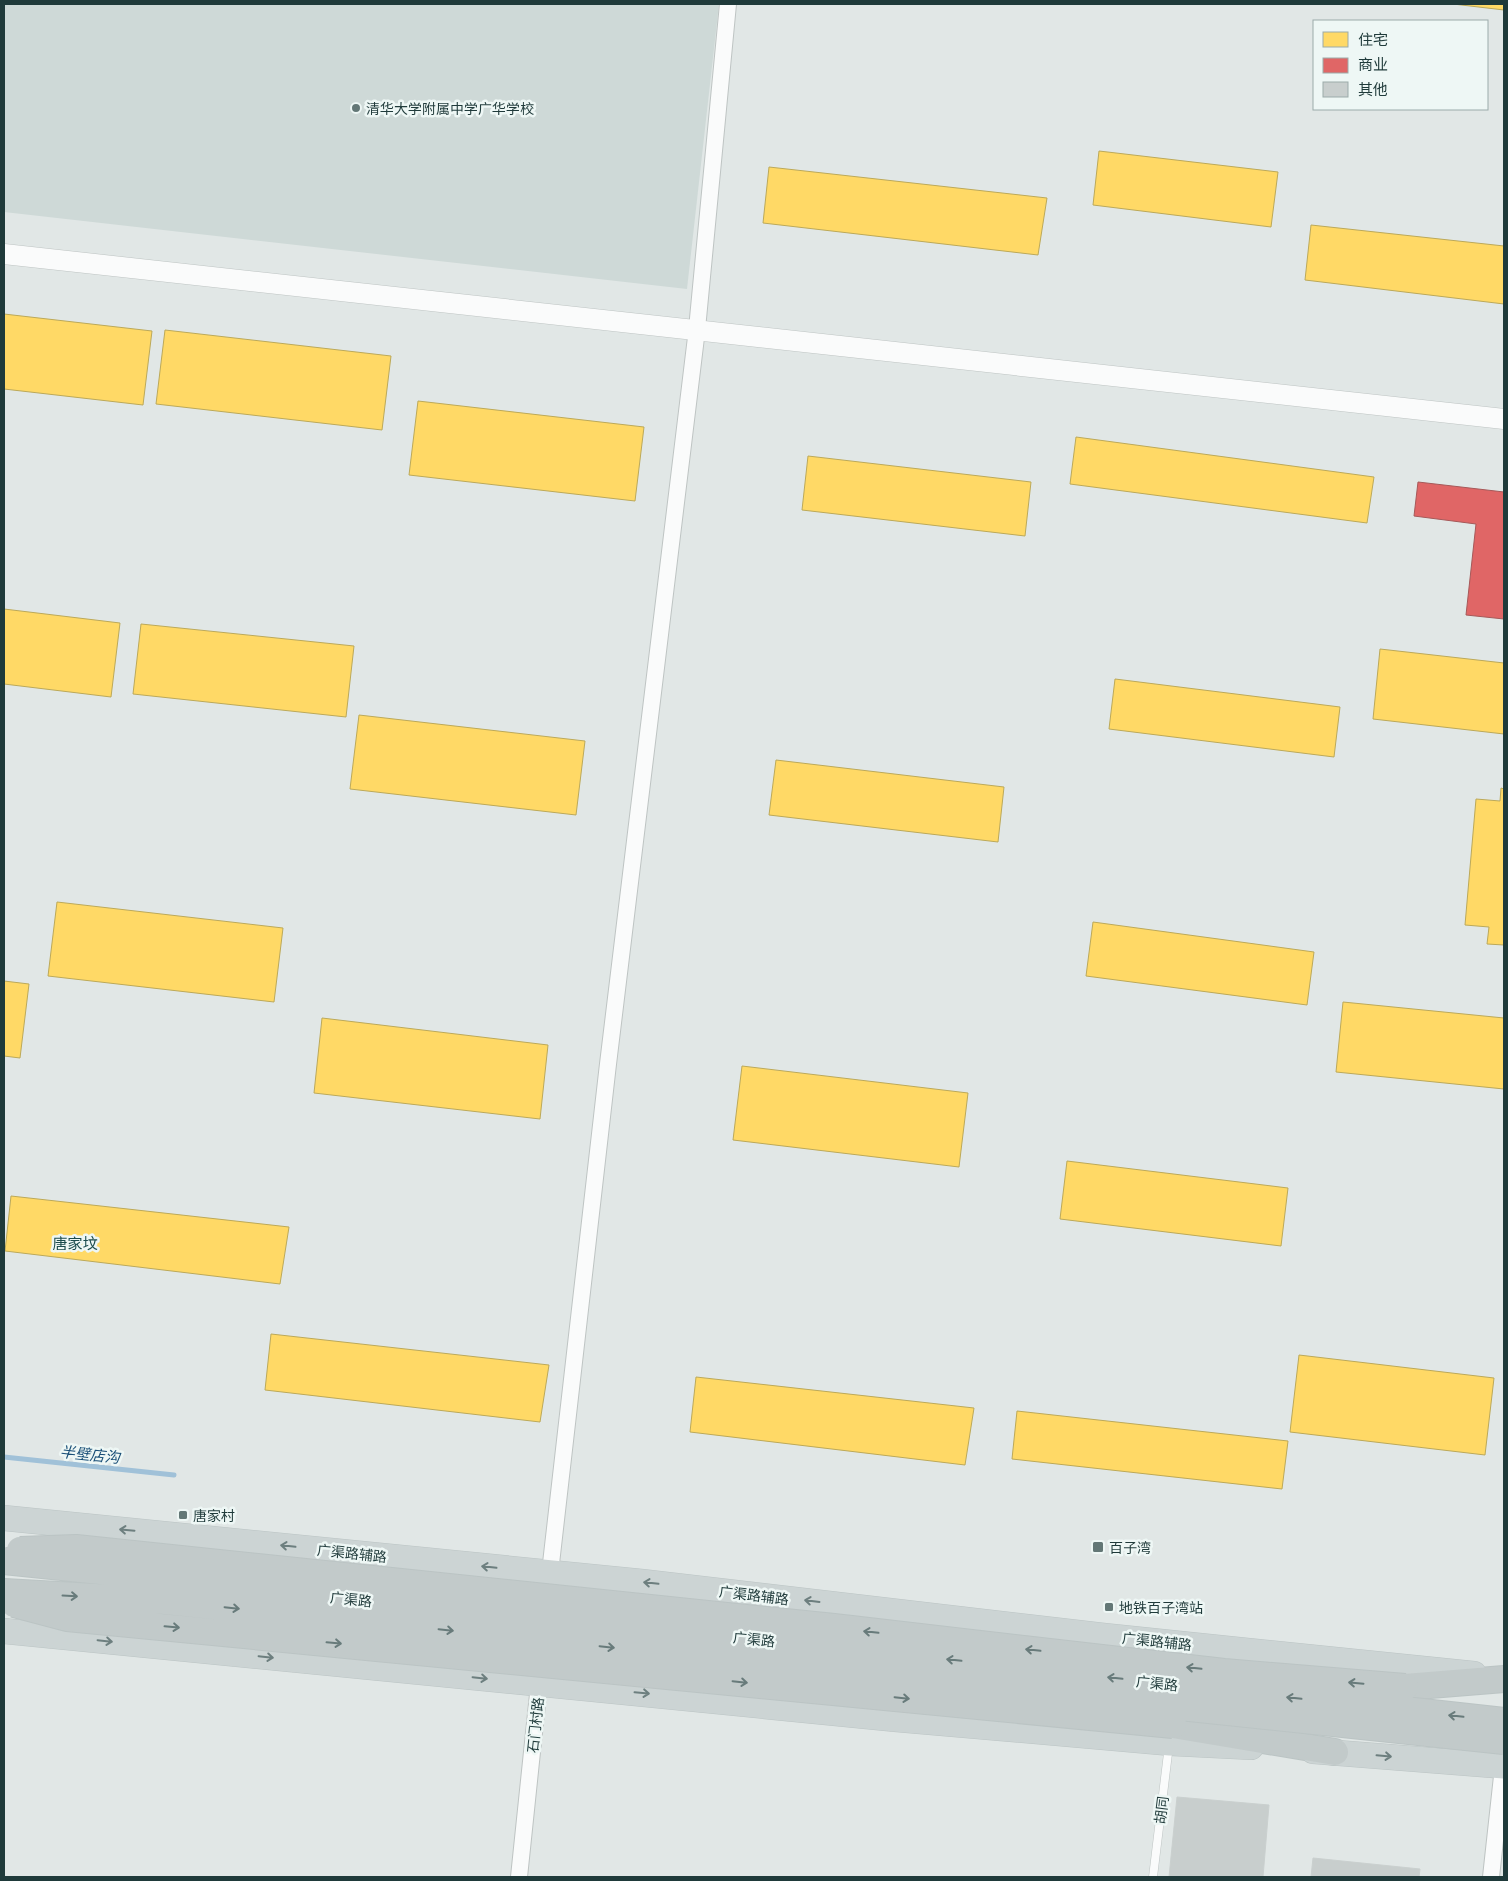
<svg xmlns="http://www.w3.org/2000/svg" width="1508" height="1881" font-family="'Golos Text','Noto Sans SC',sans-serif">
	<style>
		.built { fill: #ced9d7 }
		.homes { fill: #ffd966; stroke: #bca959 }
		.shops { fill: #e06666; stroke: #a65959 }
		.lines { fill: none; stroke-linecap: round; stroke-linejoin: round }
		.stream { stroke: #a0c1d8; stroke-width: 5 }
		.building { fill: #c8cecd; stroke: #cad0cf }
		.service-casing { stroke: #bec4c3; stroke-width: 9 }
		.minor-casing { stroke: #bec4c3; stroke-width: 18 }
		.tertiary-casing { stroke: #bec4c3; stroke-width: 21 }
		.primary-casing { stroke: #bbc4c4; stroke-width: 26 }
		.trunk-casing { stroke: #bbc4c4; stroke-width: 28 }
		.service { stroke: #fafbfb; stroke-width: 8 }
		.minor { stroke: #fafbfb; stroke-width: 16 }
		.tertiary { stroke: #fafbfb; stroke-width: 20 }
		.primary { stroke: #ccd4d4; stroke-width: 25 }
		.trunk { stroke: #c2caca; stroke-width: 26 }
		.trunk-bridge-casing { stroke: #bbc4c4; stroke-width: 28; stroke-linecap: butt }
		.trunk-bridge { stroke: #c2caca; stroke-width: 26 }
		.oneway { stroke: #6d7f7f }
		.oneway2 { stroke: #687b7b }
		.poi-dot { fill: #637776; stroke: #eef7f5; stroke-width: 2 }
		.labels { text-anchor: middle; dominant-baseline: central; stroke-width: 5; stroke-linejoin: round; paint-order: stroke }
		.poi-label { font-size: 14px; fill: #1f3a3a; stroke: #eef7f5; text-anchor: start }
		.street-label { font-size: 14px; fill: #1f3a3a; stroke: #eef7f5 }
		.neighbourhood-label { font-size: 15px; fill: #1b4b4c; stroke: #eef7f5 }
		.water-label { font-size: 15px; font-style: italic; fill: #184e77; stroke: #eef7f5 }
	</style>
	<rect width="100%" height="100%" fill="#e1e7e6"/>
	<path class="built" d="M4,4H719L687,289L4,212Z"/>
	<path class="homes" d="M1453,4H1504V10Z
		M1099,151L1278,172L1271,227L1093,205Z
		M769,167L1047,198L1038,255L763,223Z
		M1311,225L1504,246V304L1305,280Z
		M4,314L152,331L143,405L4,389Z
		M165,330L391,356L382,430L156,404Z
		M418,401L644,427L635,501L409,475Z
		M1076,437L1374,477L1367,523L1070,484Z
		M808,456L1031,482L1025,536L802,510Z
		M4,609L120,623L111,697L4,684Z
		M141,624L354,646L346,717L133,694Z
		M1380,649L1504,663V734L1373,719Z
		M1115,679L1340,707L1334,757L1109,729Z
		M359,715L585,741L576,815L350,789Z
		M776,760L1004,787L998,842L769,815Z
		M1501,788L1504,789V945L1487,944L1489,927L1465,925L1476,799L1500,801Z
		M57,902L283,928L274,1002L48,976Z
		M1093,922L1314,952L1307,1005L1086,976Z
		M4,981L29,984L20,1058L4,1056Z
		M1343,1002L1504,1018V1089L1336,1072Z
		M322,1018L548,1045L540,1119L314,1093Z
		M742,1066L968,1093L959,1167L733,1140Z
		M1067,1161L1288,1188L1281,1246L1060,1219Z
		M11,1196L289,1227L280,1284L5,1251Z
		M271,1334L549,1365L540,1422L265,1390Z
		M1299,1355L1494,1378L1485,1455L1290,1432Z
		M696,1377L974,1408L965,1465L690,1432Z
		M1017,1411L1288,1441L1282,1489L1012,1459Z"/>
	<path class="shops" d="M1418,482L1504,492V619L1466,615L1476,524L1414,516Z"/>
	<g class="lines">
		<path class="stream" d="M4,1457L174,1475"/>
	</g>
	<path class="building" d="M1177,1797L1269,1805L1263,1877H1169Z
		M1313,1858L1420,1869L1419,1877H1311Z"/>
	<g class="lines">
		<defs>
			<path id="service" d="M1153,1877L1169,1745"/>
			<path id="minor" d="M549,1581L608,1064L697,329L728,4
				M519,1877L540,1675
				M1491,1877L1504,1758"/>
			<path id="tertiary" d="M4,254L1504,419"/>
			<path id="primary" d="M4,1518L643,1582L1105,1636L1474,1674
				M4,1631L895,1719L1170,1743L1251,1747
				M1313,1751L1504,1766"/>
			<path id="trunk" d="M1405,1687L1504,1679
				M1173,1725L1335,1752"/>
		</defs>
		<use href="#service" class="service-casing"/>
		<use href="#minor" class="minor-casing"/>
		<use href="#tertiary" class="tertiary-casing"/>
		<use href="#primary" class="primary-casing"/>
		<use href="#trunk" class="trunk-casing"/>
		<use href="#service" class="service"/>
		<use href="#minor" class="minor"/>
		<use href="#tertiary" class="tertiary"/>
		<use href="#primary" class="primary"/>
		<use href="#trunk" class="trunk"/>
		<defs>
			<path id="trunk-bridge" d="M20,1550L76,1548L834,1627L1224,1672L1405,1687
				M4,1561L906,1655L1504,1721
				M4,1592L166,1601L1504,1741
				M14,1604L67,1618L1173,1725"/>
		</defs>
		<use href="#trunk-bridge" class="trunk-bridge-casing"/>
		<use href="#trunk-bridge" class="trunk-bridge"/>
	</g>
	<defs><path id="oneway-shaft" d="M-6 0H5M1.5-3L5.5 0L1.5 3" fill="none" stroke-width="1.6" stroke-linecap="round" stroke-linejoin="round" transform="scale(1.25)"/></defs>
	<g class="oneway">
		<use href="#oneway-shaft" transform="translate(127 1530) rotate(-175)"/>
		<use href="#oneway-shaft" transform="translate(288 1546) rotate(-174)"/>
		<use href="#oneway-shaft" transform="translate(489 1567) rotate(-174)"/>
		<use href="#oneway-shaft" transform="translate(651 1583) rotate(-174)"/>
		<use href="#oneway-shaft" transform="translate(812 1601) rotate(-173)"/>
		<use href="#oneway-shaft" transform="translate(105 1641) rotate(6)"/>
		<use href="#oneway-shaft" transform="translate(266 1657) rotate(6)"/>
		<use href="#oneway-shaft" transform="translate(480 1678) rotate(6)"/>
		<use href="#oneway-shaft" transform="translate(642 1693) rotate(5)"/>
		<use href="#oneway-shaft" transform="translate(1384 1756) rotate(5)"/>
	</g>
	<g class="oneway2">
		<use href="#oneway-shaft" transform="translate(70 1596) rotate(3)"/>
		<use href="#oneway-shaft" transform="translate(232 1608) rotate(6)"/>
		<use href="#oneway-shaft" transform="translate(172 1627) rotate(5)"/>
		<use href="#oneway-shaft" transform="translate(446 1630) rotate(6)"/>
		<use href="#oneway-shaft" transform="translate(871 1632) rotate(-174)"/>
		<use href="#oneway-shaft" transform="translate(334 1643) rotate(5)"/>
		<use href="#oneway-shaft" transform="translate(607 1647) rotate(6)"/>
		<use href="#oneway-shaft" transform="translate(1033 1650) rotate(-174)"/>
		<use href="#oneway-shaft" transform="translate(954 1660) rotate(-174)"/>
		<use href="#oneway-shaft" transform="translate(1194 1668) rotate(-174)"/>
		<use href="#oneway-shaft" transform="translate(1115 1678) rotate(-174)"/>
		<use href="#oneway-shaft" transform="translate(740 1682) rotate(6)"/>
		<use href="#oneway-shaft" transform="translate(1356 1683) rotate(-175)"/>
		<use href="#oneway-shaft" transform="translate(902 1698) rotate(6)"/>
		<use href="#oneway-shaft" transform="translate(1294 1698) rotate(-174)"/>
		<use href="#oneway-shaft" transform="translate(1456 1716) rotate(-174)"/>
	</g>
	<g class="poi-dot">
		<circle cx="356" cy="108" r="5"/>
		<rect x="178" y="1510" width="10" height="10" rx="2.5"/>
		<rect x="1092" y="1541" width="12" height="12" rx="2.5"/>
		<rect x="1104" y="1602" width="10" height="10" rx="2.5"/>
	</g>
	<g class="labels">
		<g class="poi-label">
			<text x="366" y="108">清华大学附属中学广华学校</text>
			<text x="193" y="1515">唐家村</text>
			<text x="1109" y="1547">百子湾</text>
			<text x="1119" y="1607">地铁百子湾站</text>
		</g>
		<g class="street-label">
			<text transform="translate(352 1553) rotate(6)">广渠路辅路</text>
			<text transform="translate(754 1595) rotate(7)">广渠路辅路</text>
			<text transform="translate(351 1599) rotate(6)">广渠路</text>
			<text transform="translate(754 1639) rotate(6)">广渠路</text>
			<text transform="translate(1157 1641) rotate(6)">广渠路辅路</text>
			<text transform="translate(1157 1683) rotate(6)">广渠路</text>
			<text transform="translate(535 1725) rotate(-84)">石门村路</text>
			<text transform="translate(1161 1810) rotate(-83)">胡同</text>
		</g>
		<g class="neighbourhood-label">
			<text x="75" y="1243">唐家坟</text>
		</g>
		<g class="water-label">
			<text transform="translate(90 1454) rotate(6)">半壁店沟</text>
		</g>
	</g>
	<rect width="1508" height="1881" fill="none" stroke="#1f3a3a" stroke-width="10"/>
	<rect x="1313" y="20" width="175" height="90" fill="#eef7f5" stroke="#9babaa"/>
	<rect x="1323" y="32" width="25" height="15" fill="#ffd966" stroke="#9babaa"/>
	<text x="1358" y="45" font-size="15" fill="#1f3a3a">住宅</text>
	<rect x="1323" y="58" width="25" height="15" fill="#e06666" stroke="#9babaa"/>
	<text x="1358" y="70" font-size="15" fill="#1f3a3a">商业</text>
	<rect x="1323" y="82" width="25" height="15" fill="#c8cecd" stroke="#9babaa"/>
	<text x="1358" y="95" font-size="15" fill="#1f3a3a">其他</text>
</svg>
